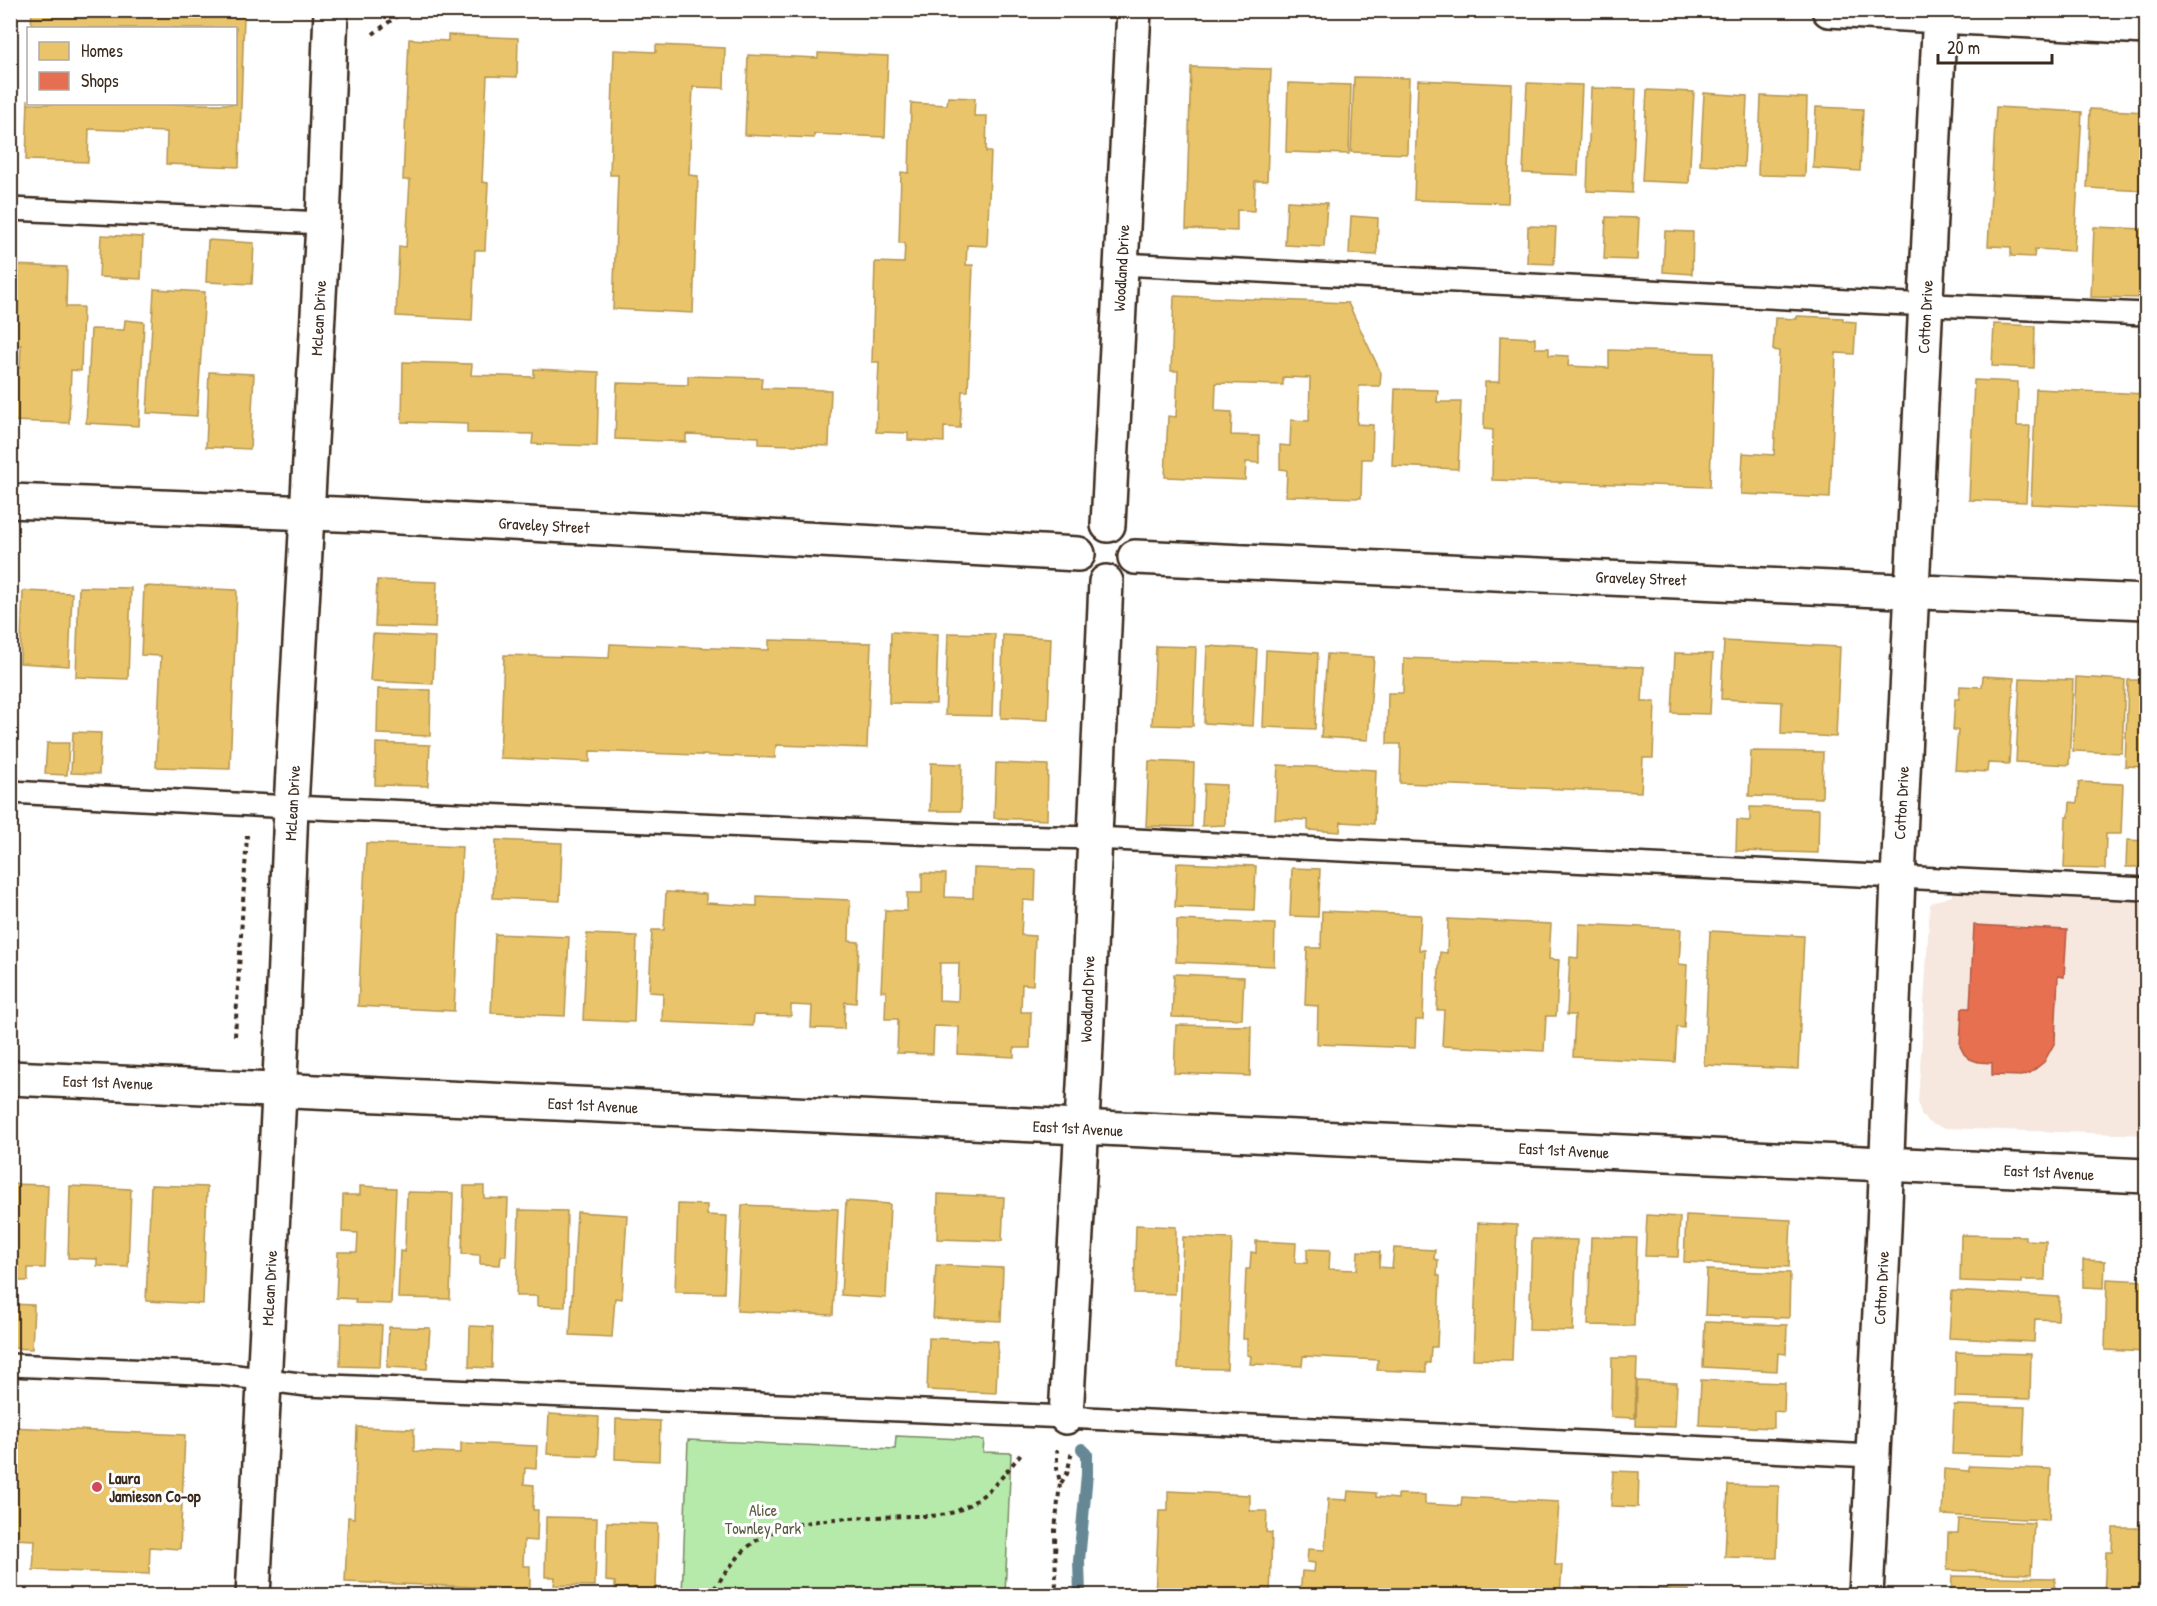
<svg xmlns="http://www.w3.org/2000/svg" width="2157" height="1606" font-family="'Patrick Hand',sans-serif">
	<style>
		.built { fill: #f7e8df }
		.green { fill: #b6eaab; stroke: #788a64; stroke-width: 1.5 }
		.homes { fill: #e9c46a; stroke: #b59653; stroke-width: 1.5; fill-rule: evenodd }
		.shops { fill: #e76f51; stroke: #b35a42; stroke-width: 1.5 }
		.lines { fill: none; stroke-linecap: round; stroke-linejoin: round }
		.stream { stroke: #658894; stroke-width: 12 }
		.service-casing { stroke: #3b2a1e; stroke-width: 26 }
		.minor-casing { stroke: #3b2a1e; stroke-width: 38 }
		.secondary-casing { stroke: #3b2a1e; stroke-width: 38 }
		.path { stroke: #3b2a1e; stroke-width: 4; stroke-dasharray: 4.5 4.5; stroke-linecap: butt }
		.service { stroke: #fff; stroke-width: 21 }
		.minor { stroke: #fff; stroke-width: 33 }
		.secondary { stroke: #fff; stroke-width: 33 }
		.poi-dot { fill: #d1495b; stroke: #fff; stroke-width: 2 }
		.labels { text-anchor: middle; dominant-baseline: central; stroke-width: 6; stroke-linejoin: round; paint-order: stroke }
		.street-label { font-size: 16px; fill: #3b2a1e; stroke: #fff }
		.poi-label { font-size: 16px; font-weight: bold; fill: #3b2a1e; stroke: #fff; text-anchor: start }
		.park-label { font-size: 16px; fill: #5a5a41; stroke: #fff }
	</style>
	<rect width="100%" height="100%" fill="#fff"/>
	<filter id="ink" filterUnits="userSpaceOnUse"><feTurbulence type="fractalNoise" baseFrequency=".0167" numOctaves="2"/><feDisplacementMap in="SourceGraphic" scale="12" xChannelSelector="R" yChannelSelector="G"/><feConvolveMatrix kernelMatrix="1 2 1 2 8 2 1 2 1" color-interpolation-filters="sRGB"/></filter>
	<g filter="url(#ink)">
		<path class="built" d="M1953,880L2146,889V1135L1943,1128L1929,1123L1921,1115L1918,1102L1930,904L1935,901L1952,896Z"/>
		<path class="green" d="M896,1436L984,1440L983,1452L1011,1453L1005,1595H682L688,1440L895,1449Z"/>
		<path class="homes" d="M32,10L244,17L239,167L166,164L167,132L89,129L88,162L26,160L28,99V104H236V28H31Z
			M448,35L518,38L517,77L487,76L482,182L488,183L485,250H475L472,320L396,316L399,246L406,247L410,180H403L409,39L448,41Z
			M656,45L725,48L724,88L693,87L689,175L698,176L693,313L613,309L618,175H610L614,50L656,52Z
			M818,53L888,56L885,137L814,134V138L745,135L748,55L818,58Z
			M1191,67L1271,69L1267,181H1255L1254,211L1237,210V231L1186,229Z
			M1354,77L1409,78L1407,154L1351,152Z
			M1418,80L1512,84L1508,203L1414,200Z
			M1288,83L1351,85L1349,154L1286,152Z
			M1527,83L1582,85L1578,175L1523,173Z
			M1591,88L1636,89L1632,193L1587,191Z
			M1647,90L1694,92L1689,183L1642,181Z
			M1704,93L1747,96L1744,167L1700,165Z
			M1761,96L1807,98L1805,176L1758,175Z
			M948,97L975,98L974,116H987L986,152H991L987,246L967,245L966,265H973L968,391H962L960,428L944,427V442L908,440V433L876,432L879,362H872L875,262L904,263L905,243H899L901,172L909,173L911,103L947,105Z
			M1816,107L1863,109L1860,171L1813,168Z
			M1996,107L2082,112L2074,251L2035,249L2034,257L2011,256V247L1988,246Z
			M2090,109L2146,112V191L2087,188Z
			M1287,201L1327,203L1324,247L1285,245Z
			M1351,216L1378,218L1377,255L1349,254Z
			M1606,217L1639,218L1637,260L1604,259Z
			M1528,226L1556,227L1554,264L1527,263Z
			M2094,227L2145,229L2142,298L2091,297Z
			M1665,231L1693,232L1692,274L1663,272Z
			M101,235L143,237L141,279L99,277Z
			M208,240L254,243L252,284L206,282Z
			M10,265L67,267L66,307H83L81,371L71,370L69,423L10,421V368H20L21,345H10Z
			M154,289L205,292L197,416L147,413Z
			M1174,296L1348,303L1381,373L1380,386H1359L1357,424L1373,425L1372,459H1362L1361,498L1286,496L1287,470L1280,469V445L1290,446L1291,420L1309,421L1310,378L1283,377V385L1216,383L1215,411L1232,412L1231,435L1259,436V463L1246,462L1245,480L1165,477L1168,416L1176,417L1178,371H1171Z
			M1797,316L1843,318V321L1856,322L1854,354L1836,353L1830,498L1741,494L1743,453L1774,455L1779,351L1773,350L1775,318L1797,319Z
			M125,320L144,322L139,426L86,423L91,329L124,330Z
			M1994,324L2035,326L2034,368L1992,366Z
			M1500,336L1535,338V348H1549V355L1569,356L1568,366L1609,368V350L1714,353L1710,487L1492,480L1493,430L1484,429L1485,382H1499Z
			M403,362L472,364L471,375L534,377V369L599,372L597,446L532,444L533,434L467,433V424L402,422Z
			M209,372L254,374L250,449L206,447Z
			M688,376L762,378L761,388L831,390L829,446L759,444V437L686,434V442L615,439L617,383L688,385Z
			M1974,380L2018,382L2017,426H2030L2026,502L1969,500Z
			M1395,389L1438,390L1437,402H1461L1458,469L1392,466Z
			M2036,389L2146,394V509L2031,504Z
			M377,580L437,582L435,628L375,626Z
			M144,586L237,590L230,769L156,767L161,656L141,655Z
			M79,587L131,588L128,679L76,677Z
			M10,590H15L12,669H10Z
			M23,591L72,593L69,666L20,663Z
			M891,632L938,634L936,704L889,703Z
			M948,633L995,634L992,716L945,715Z
			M373,634L435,637L433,684L370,681Z
			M1003,635L1051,638L1048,720L1001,718Z
			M769,640L871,643L867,748L776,745L775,758L590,751V762L500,758L504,655L609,658L610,644L769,650Z
			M1724,641L1840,647L1836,737L1781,734L1782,702L1721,699Z
			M1156,646L1196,647L1193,726L1152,725Z
			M1207,646L1257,649L1253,726L1204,723Z
			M1266,650L1318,653L1315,729L1263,727Z
			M1675,653L1713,654L1710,714L1672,713Z
			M1327,654L1374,657L1368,740L1321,737Z
			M1404,658L1644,667L1642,702H1655L1653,758H1643L1641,792L1400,783L1401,744H1387L1388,693H1403Z
			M1983,676L2014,678L2009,764L1988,763L1987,772L1955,770L1958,730H1953L1955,699H1959L1960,686L1982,687Z
			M2076,677L2125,680L2122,753L2073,751Z
			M2020,678L2073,680L2069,765L2016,762Z
			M2128,680H2146V767L2125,766Z
			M378,689L431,690L430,736L377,734Z
			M73,732L101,733L99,774L71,773Z
			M47,743H69L67,775L45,774Z
			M376,743L430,745L428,786L375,785Z
			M1751,751L1823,752L1822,798L1749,796Z
			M1149,761L1194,763L1192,827L1146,826Z
			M931,763L962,764L961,811H930Z
			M996,763L1048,765L1047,820L994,818Z
			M1278,765L1376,770L1374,824L1341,822L1340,832L1308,830V820L1275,819Z
			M2079,782L2123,784L2121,834H2106L2105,869L2064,868L2066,817H2069L2070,802L2077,803Z
			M1204,784L1226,785L1225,825L1202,826Z
			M1750,807L1819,809L1818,853L1736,851L1737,820L1750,821Z
			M496,840L562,843L560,901L493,898Z
			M2127,840L2146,841V867H2126Z
			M366,843L462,847L454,1011L358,1006Z
			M1177,863L1256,866L1254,910L1175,907Z
			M974,868L1036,870L1035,901L1023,900L1021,935L1035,936L1033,985L1022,984L1021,1012H1031L1030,1048H1014V1057L958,1054L959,1027L934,1026L933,1054L897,1053L898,1019H885L886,991H881L885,910L907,911V893H922V873L946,874L945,897L973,898ZM940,963H959L958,1001L939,1000Z
			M1292,868L1320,869L1318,917L1290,916Z
			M666,892L706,894V903L757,906V896L850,900L849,941L859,942L856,1003L845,1002L844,1029L811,1028L812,1006L791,1005V1016L754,1015L753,1026L662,1022L663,993L649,992L652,930H664Z
			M1322,911L1421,915L1419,950H1425L1423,1020H1416L1415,1048L1317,1044L1318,1006L1305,1005L1307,948H1321Z
			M1448,919L1551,924L1549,959L1559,960L1556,1016H1546L1544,1051L1442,1046L1444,1010H1437L1440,952L1447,953Z
			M1177,920L1275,924L1274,966L1176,962Z
			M1579,924L1681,929L1679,964L1687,965L1684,1028L1677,1027L1675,1062L1573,1057L1575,1015H1567L1570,957L1578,958Z
			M1710,931L1804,936L1798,1069L1704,1065Z
			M495,934L569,937L565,1016L491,1013Z
			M587,934L637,936L634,1022L583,1020Z
			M1174,974L1244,977L1242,1019L1172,1017Z
			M1176,1025L1251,1026L1250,1076L1174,1073Z
			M10,1184L48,1185L45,1268H28V1281H10Z
			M151,1185L207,1187L203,1304L146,1301Z
			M70,1186L131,1189L128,1267L97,1266V1259L68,1258Z
			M360,1186L396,1188L391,1304L355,1303L356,1299L336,1298L338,1252H357L358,1233L342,1232L343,1195H360Z
			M464,1186H484V1198L508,1199L506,1256H501L500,1265L480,1264V1255L462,1254Z
			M407,1192L453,1193L450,1299L398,1298L400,1251L405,1252Z
			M938,1194L1004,1197L1002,1241L937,1239Z
			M846,1201L890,1204L886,1298L841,1295Z
			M678,1204L707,1205V1215L727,1216L724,1293L675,1292Z
			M742,1205L838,1209L833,1315L737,1311Z
			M519,1210L567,1211L565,1307L537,1306V1296H516Z
			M577,1212L627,1215L622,1299L615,1298L612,1337L570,1335Z
			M1647,1215L1680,1217L1678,1257L1645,1256Z
			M1686,1215L1791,1220L1789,1267L1684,1262Z
			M1478,1223L1517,1225L1512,1360L1473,1359Z
			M1136,1225L1176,1227L1175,1294L1134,1293Z
			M1961,1235L2025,1236V1240L2046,1241L2045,1280H2022V1283L1960,1281Z
			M1183,1237L1232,1239L1227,1369L1178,1368Z
			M1591,1237L1637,1238L1634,1326L1588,1325Z
			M1532,1239L1577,1240L1573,1331L1529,1330Z
			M1256,1241L1296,1243L1295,1263H1307V1249L1330,1250L1329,1269L1357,1270L1358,1251L1380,1252L1379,1267L1392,1268L1394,1248L1435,1250L1434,1259L1438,1260L1437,1275L1440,1276L1437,1347H1431L1430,1363H1426V1372L1377,1370L1378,1360L1303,1356L1302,1366L1250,1364L1251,1356L1247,1355V1339H1243L1246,1269H1250L1251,1252L1256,1253Z
			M2083,1260L2105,1261L2104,1288L2083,1287Z
			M936,1265L1003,1268L1001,1321L933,1318Z
			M1707,1270L1790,1273L1789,1318L1705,1315Z
			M2107,1279L2146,1281V1352L2105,1350Z
			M1952,1291L2059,1297L2058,1320L2035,1319L2034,1342L1949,1338Z
			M10,1304L34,1305L32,1349L10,1348Z
			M1705,1322L1787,1325L1786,1354L1778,1353L1777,1371L1703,1367Z
			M341,1323L382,1325L380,1367L340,1366Z
			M470,1326L493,1327L492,1368L469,1367Z
			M389,1327L430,1328L427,1369L387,1367Z
			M929,1338L998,1341L996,1393L927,1390Z
			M1956,1352L2031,1354L2030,1399L1955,1397Z
			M1612,1358H1637L1635,1418L1611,1417Z
			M1701,1380L1785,1383L1784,1412L1774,1411V1428L1699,1425Z
			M1637,1381L1677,1383L1675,1427L1636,1426Z
			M1954,1405L2025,1407L2023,1456L1952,1454Z
			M549,1414L599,1417L597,1456L547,1454Z
			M616,1419L660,1421L659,1461L615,1459Z
			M10,1427L185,1435L180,1549L150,1547L149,1574L33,1570L35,1540L10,1539Z
			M357,1427L414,1429V1451L461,1453V1443L537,1446L536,1469L525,1468L524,1484L534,1485L533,1510H538L537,1541L524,1540L523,1566H530V1589L345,1582L348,1517L354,1518Z
			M1969,1466L2051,1469L2049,1520L1942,1515L1944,1469L1969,1471Z
			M1613,1471L1639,1472L1638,1507L1611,1506Z
			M1728,1485L1779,1486L1777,1558L1725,1557Z
			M1168,1491L1250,1495V1511H1267L1266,1532L1272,1533L1270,1596H1155L1159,1511H1168Z
			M1348,1491L1376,1493V1497L1398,1499V1494L1425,1495V1504L1461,1506L1462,1497L1559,1502L1555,1565H1562L1560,1596H1300L1302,1571L1314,1572L1315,1563L1307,1562L1308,1549L1325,1550L1328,1499L1347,1500Z
			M546,1517L597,1518L595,1586L554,1585L555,1577H545Z
			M1959,1519L2034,1523L2031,1574L1947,1570L1948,1533H1958Z
			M2139,1521L2146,1522V1596H2104L2106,1552H2112L2113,1528H2139Z
			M607,1522L658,1524L656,1589L615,1588V1582L606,1581Z
			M1952,1576L2055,1578L2054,1596H1951Z
			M1576,1587L1626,1589L1625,1596H1576Z
			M1638,1588L1689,1590V1596H1637Z"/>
		<path class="shops" d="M1974,925L2067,930L2064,977L2058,976L2055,1042L2044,1062L2030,1073L2021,1076L1992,1075V1063L1978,1062L1970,1059L1964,1054L1960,1046L1962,1008H1970Z
			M2146,948V1104L2143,1102L2140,1092Z"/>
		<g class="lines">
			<path class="stream" d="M1080,1596L1079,1561L1087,1474V1454L1082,1449"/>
			<defs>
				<path id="service" d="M10,209L323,223
					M1121,264L1886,303L2146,314
					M10,792L291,807L962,835L1094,838L2146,889
					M10,1365L221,1374L307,1385L1066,1417L1872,1456"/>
				<path id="minor" d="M1829,10L2146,27
					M10,501L363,515L1078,554
					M1108,525L1134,10
					M1135,557L2146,602
					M1066,1417L1085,1067L1106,582
					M253,1596L282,1038L291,807L323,223L331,10
					M1866,1596L1884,1229L1898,878L1940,10"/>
				<path id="secondary" d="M10,1078L2146,1176"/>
			</defs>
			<use href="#service" class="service-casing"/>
			<use href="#minor" class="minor-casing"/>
			<use href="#secondary" class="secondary-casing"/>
			<path class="path" d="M373,34L405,10
				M235,1036L247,835
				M1061,1483L1067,1474L1072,1451
				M709,1596C721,1579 737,1555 753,1543C789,1515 865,1518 909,1516C925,1516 944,1517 959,1510C987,1497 1004,1476 1022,1452
				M1056,1596L1055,1530L1060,1483L1057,1468V1450"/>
			<use href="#service" class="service"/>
			<use href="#minor" class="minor"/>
			<use href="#secondary" class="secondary"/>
		</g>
	</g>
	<circle class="poi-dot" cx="97" cy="1487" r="6"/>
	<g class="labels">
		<g class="street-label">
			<text transform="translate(1121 268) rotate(-87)">Woodland Drive</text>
			<text transform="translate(1925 317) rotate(-87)">Cotton Drive</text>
			<text transform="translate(318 318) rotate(-87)">McLean Drive</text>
			<text transform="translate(544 525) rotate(3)">Graveley Street</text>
			<text transform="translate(1641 578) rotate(2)">Graveley Street</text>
			<text transform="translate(292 803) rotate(-87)">McLean Drive</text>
			<text transform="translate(1901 803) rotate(-87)">Cotton Drive</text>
			<text transform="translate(1087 999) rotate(-88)">Woodland Drive</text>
			<text transform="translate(108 1082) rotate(2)">East 1st Avenue</text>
			<text transform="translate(593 1105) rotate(3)">East 1st Avenue</text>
			<text transform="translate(1078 1128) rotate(3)">East 1st Avenue</text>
			<text transform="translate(1564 1150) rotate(3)">East 1st Avenue</text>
			<text transform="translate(2049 1172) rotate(3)">East 1st Avenue</text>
			<text transform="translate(269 1288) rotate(-87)">McLean Drive</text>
			<text transform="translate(1881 1288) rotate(-87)">Cotton Drive</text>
		</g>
		<g class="poi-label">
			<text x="109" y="1478">Laura<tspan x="109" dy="18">Jamieson Co-op</tspan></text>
		</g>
		<g class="park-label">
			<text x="763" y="1510">Alice<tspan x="763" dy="18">Townley Park</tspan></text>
		</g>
	</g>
	<rect width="2157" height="1606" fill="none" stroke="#fff" stroke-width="36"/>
	<rect x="18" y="18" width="2121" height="1570" fill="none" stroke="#3b2a1e" stroke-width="2" filter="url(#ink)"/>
	<rect x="27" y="27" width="210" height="78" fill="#ffffff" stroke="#b1aaa5" stroke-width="1.5"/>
	<rect x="39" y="42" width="30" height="18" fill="#e9c46a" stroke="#b1aaa5" stroke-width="1.5"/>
	<text x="81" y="57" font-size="18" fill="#3b2a1e">Homes</text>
	<rect x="39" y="72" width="30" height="18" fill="#e76f51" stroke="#b1aaa5" stroke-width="1.5"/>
	<text x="81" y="87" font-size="18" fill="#3b2a1e">Shops</text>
	<path d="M1938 54v9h114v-9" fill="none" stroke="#3b2a1e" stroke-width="3"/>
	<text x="1947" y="54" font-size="18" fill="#3b2a1e" stroke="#ffffff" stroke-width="4.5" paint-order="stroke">20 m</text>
</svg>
